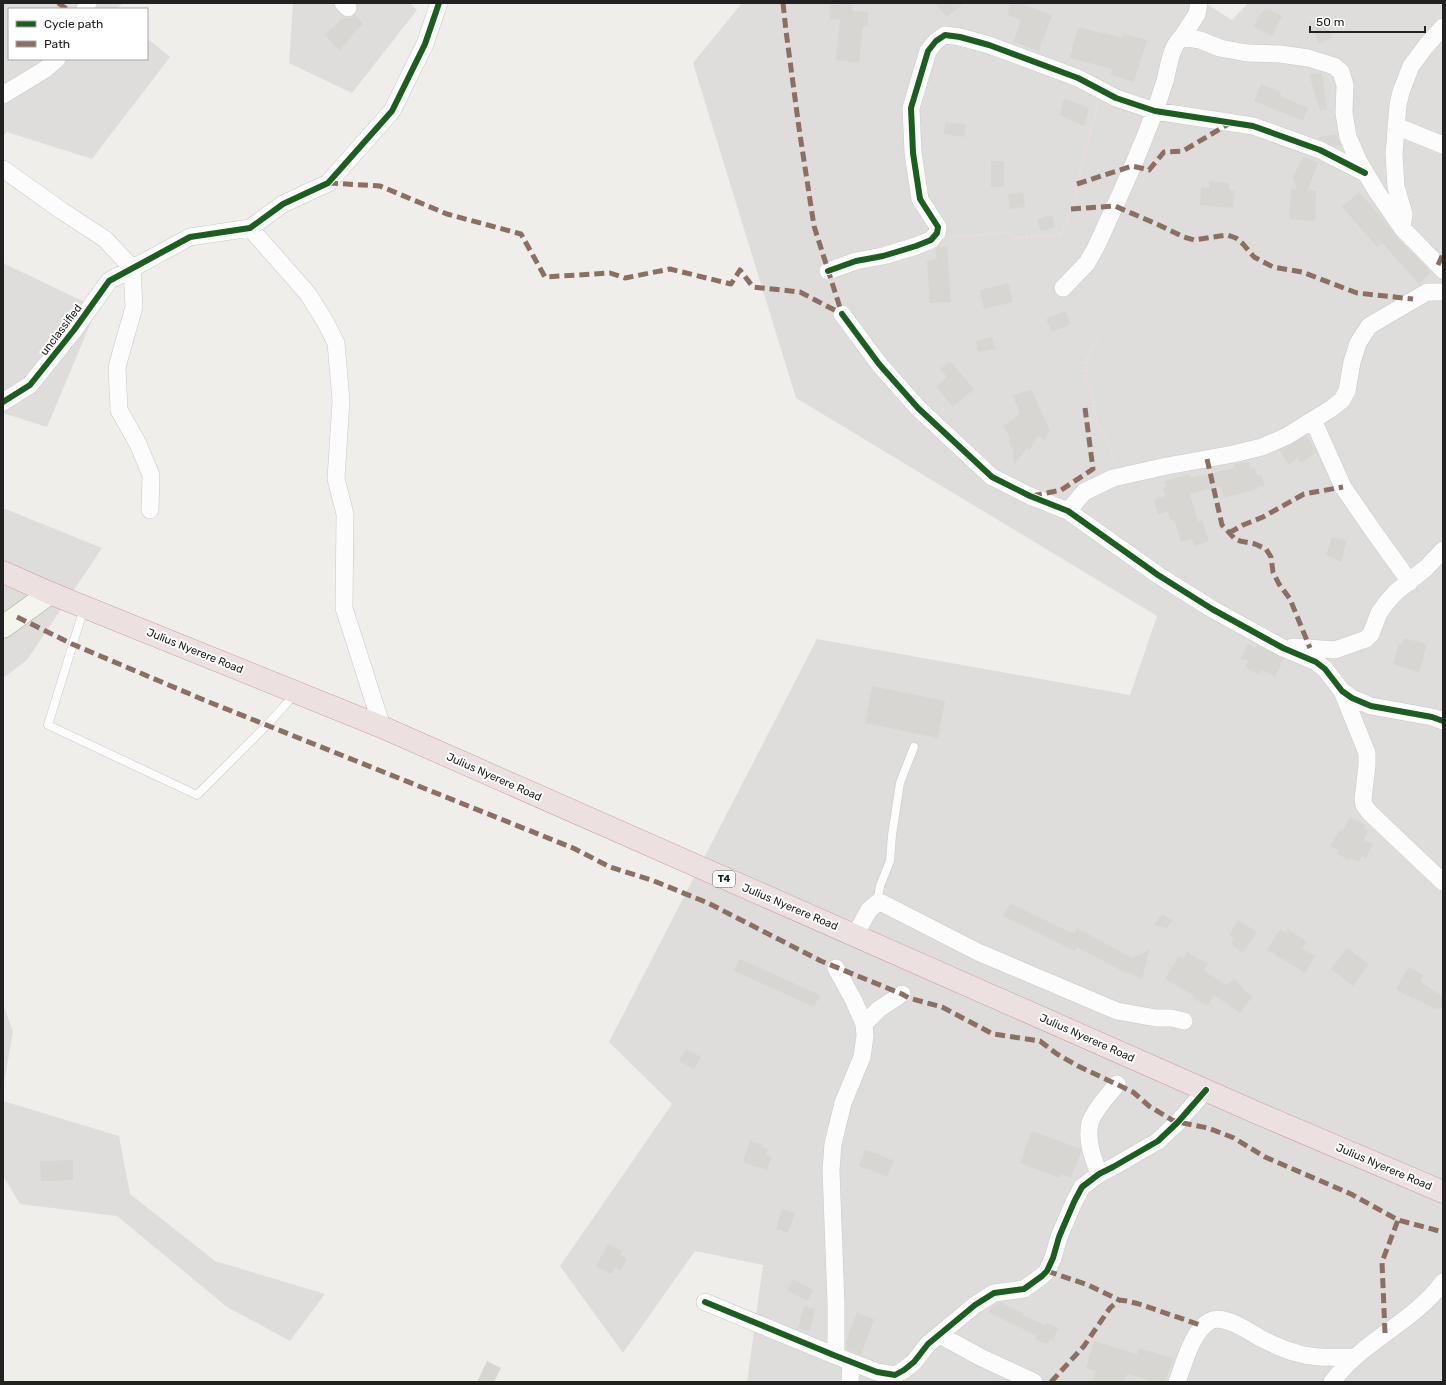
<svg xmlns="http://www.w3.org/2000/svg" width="1446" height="1385" font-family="Rubik,sans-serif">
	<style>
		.residential { fill: #dedddb }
		.building { fill: #d8d6d2 }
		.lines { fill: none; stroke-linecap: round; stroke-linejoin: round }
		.lane-casing { stroke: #c8c8c6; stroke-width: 9 }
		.street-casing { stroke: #c8c8c6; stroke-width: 18 }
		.secondary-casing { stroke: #989a80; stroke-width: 23 }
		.highway-casing { stroke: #c79ea9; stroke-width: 23 }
		.path { stroke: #ecddda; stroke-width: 2.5; stroke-dasharray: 2 2; stroke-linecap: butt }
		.lane { stroke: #fdfcfc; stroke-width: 8 }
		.street { stroke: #fdfcfc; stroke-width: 17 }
		.secondary { stroke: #f4f5ec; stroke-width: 22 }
		.highway { stroke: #ece0e1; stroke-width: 22 }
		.quiet { stroke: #8d6e63; stroke-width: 5; stroke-dasharray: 10 5; stroke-linecap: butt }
		.cycleway-casing { stroke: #fff; stroke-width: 8 }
		.cycleway { stroke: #1b5e20; stroke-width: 6 }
		.labels { text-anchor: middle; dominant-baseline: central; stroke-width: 4; stroke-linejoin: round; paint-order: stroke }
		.shield { fill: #fff; stroke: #646464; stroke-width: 1 }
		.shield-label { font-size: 10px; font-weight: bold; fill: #212121 }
		.street-label { font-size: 11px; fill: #212121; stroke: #fff }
	</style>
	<rect width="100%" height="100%" fill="#efeeea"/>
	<path class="residential" d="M3,3H123L117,9H9V59H147V38L170,57L92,159L7,132L3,136Z
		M293,3H410L417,10L352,93L289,63Z
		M742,3H1205L1232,20L1248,3H1443V1382H747L763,1265L695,1251L623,1353L560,1266L672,1104L609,1042L817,639L1130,695L1157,616L796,398L693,63Z
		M3,263L97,308L47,427L3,413Z
		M3,508L102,548L27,660L3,678Z
		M3,1004L13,1032L3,1088Z
		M3,1101L119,1136L130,1194L215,1261L325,1294L290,1341L227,1307L117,1216L20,1204L3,1176Z"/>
	<path class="building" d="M934,3H964L947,17Z
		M1011,3H1019L1052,15L1039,51L1013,42L1021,20L1007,15Z
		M852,4L853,11L868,12V26H863L859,63L836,60L840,19L830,20L829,5Z
		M1268,9L1282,16L1272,36L1254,27L1263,10L1267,12Z
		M355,15L363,24L348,38L350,39L339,50L325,35L342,19L343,20L346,18H350Z
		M1323,16L1332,38L1319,44L1310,22Z
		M1078,27L1123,38L1124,34L1147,40L1134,82L1111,75L1112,69L1070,58Z
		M1322,73L1327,109L1320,111L1309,74Z
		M1261,84L1281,92L1280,96L1308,108L1303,121L1254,101Z
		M1064,98L1089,108L1084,126L1060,115Z
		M945,122L966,125L964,137L944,134Z
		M1337,134L1341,145L1335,146L1319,139V137Z
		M1303,157L1318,163L1308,190L1316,191L1315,221L1289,219L1291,189H1297L1293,177Z
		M991,161H1004V187H991Z
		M1209,181L1229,183V190L1235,191L1233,208L1200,205L1201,187L1209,188Z
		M1023,192L1025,207L1010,209L1008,194Z
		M1359,192L1386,223L1395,235L1431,272L1419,284L1382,243L1377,247L1342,207Z
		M1052,215L1055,227L1041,231L1037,219Z
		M947,246L951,302L930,303L927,261L937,259L935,249L938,247Z
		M1008,283L1013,302L984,309L980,290Z
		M1065,311L1071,324L1052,332L1046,319Z
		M993,337L995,349L978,352L976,341Z
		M950,361L974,389L953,407L936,387L947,377L940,369Z
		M1031,389L1050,430L1045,440L1038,436L1030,450L1027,448L1014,464L1013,450L1009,444L1010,437L1003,426L1020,414L1013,396Z
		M1306,436L1317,452L1301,463L1297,458L1289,465L1280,450Z
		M1248,461L1251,469L1255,468L1257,475H1261L1265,486L1257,487L1258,489L1224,498L1220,486L1190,494L1198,522L1202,520L1209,541L1194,546L1192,539L1181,542L1174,519L1171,520L1168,511L1158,515L1154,499L1165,496L1163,488L1167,487L1165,481L1190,474L1191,478L1234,468V465Z
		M1332,537L1347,540L1341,562L1326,555Z
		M1404,638L1427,644L1419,672L1393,664L1399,643L1402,644Z
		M1248,644L1255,648L1257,645L1284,659L1275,677L1262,670L1259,675L1245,667L1248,661L1241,658Z
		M872,686L945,701L938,738L865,723Z
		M1350,817L1366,825L1364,829L1368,831L1364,840L1373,844L1366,858L1362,856L1359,862L1350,858L1349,860L1337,854L1339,851L1330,846L1339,830L1342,831Z
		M1010,903L1074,934L1077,928L1132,958L1149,950L1142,980L1129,972L1128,974L1077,947L1075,951L1003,916Z
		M1162,914L1173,920L1167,928L1154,925Z
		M1238,920L1257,932L1243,953L1231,944L1234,938L1229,935Z
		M1280,929L1286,933L1288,929L1306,941L1302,948L1315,956L1305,973L1267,950Z
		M1347,948L1369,964L1353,986L1331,969Z
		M1187,952L1208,964L1204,970L1226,985L1235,979L1244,990L1252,997L1240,1013L1214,995L1208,1006L1193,998L1194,996L1165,979L1179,956L1183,959Z
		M740,959L820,995L814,1007L734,971Z
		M1409,967L1423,975L1420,982L1443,996V1008L1435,1009L1414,998L1413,999L1396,989Z
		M686,1049L701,1057L694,1069L679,1061Z
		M1032,1131L1081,1149V1152L1071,1178L1061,1174L1060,1178L1020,1163Z
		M750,1140L763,1145L762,1147L768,1149L766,1156L772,1157L767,1170L743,1162Z
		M865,1149L894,1161L887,1177L859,1166Z
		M73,1160V1180L41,1181L40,1161Z
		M782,1209L795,1213L788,1233L776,1229Z
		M608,1244L622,1251L620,1255L627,1259L621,1271L615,1268L611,1274L596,1266Z
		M793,1279L813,1290L807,1301L787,1290Z
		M1000,1302L1024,1314L1023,1316L1046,1325L1047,1323L1058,1328L1053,1340L1050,1339L1048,1344L1035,1339L1037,1336L988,1312L990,1308Z
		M804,1306L815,1309L810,1331L798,1328Z
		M857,1313L874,1319L861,1355L846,1349V1341Z
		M1094,1341L1137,1354L1139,1348L1173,1358L1165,1382H1154L1127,1374L1124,1382H1092L1096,1371L1086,1368Z
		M487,1361L501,1368L494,1382H477Z"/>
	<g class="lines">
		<defs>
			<path id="lane" d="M84,608L48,725L197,795L267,725L296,693
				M877,903L880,886L890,861L892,835L900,783L914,747"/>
			<path id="street" d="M343,3L348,8
				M85,9L88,3
				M1182,37L1197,14L1199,3
				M3,95L44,70L57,59
				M1396,126L1443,145
				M3,169L62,211L105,239L132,268L134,307L117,367L119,410L138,444L151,475L150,510
				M250,228L308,294L326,323L336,343L341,401L336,479L345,514L344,608L382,727
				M1402,228L1404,214L1396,187L1394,154L1398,105L1401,92L1411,66L1426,46L1443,27
				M828,271L856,261L883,256L916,246L931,240L937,233L938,227L920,199L913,153L911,108L928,51L936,41L945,35L960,37L989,45L1078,78L1116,98L1155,111L1253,126L1320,150L1365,173
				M1063,288L1087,263L1096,247C1121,193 1147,138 1165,81C1169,67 1170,47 1182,37L1200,40L1220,48L1247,53L1280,54L1308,58L1334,66L1341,72L1345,85L1344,113L1348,137L1358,160L1377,192L1402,228L1443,270
				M842,314L879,364L918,408L992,477L1030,496L1068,511L1158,575L1212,609L1283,648L1316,662L1325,669L1342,691L1352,698L1371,706L1432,717L1443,721
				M3,402L30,385L74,330L109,281L190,237L250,228L283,204L328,183L392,111L425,44L439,3
				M1313,420L1343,487L1374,532L1410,582
				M1068,511L1084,492L1113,478L1167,466L1233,454L1262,447L1287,436L1332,408L1342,400L1347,391L1352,362L1358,343L1369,326L1427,292H1443
				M1293,647L1335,650L1366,639L1371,634L1379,613L1387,602L1396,592L1426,568L1443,550
				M1342,691L1367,753V765L1363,799L1364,805L1369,812L1443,882
				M855,935L869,910L877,903H882L978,952L1117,1011L1156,1018H1171L1184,1021
				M864,1024L879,1009L902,994
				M1099,1174C1093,1158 1086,1140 1090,1123C1094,1110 1109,1095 1117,1084
				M705,1302L836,1356L877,1372L895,1375L904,1370L914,1362L928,1344L975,1305L994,1293L1024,1289L1042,1276L1047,1271L1053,1258L1059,1237L1074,1202L1082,1187L1099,1174L1113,1167L1158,1141L1178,1122L1206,1090
				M940,1335L980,1357L1034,1382
				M836,1356V1303L831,1170L833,1144L843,1103L862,1057L865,1036L864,1024L854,1001L836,968
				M850,1382L851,1362
				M1177,1382C1184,1364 1192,1331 1210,1321C1224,1314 1248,1331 1260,1338C1272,1344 1284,1350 1297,1353C1315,1359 1336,1357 1355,1357
				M1332,1382C1362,1341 1414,1322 1443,1282"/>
			<path id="secondary" d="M3,627L50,593"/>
			<path id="highway" d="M3,572L50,593L382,727L1255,1112L1443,1192"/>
		</defs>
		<use href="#lane" class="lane-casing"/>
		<use href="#street" class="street-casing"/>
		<use href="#secondary" class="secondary-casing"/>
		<use href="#highway" class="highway-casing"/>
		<path class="path" d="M952,235L960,237L1006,232L1017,238L1061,235L1074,201L1083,158L1098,105
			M1098,337L1086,360V378L1093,401L1097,423L1109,444L1114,461"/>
		<use href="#lane" class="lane"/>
		<use href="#street" class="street"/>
		<use href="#secondary" class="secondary"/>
		<use href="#highway" class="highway"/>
		<path class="quiet" d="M58,3L67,9
			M783,3L786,31L799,128L814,226L842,314
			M328,183L380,186L447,214L521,234L545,277L610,273L625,278L670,269L731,284L740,270L753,287L800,292L842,314
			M1077,184L1132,166L1149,170L1164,152L1183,151L1230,123
			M1071,209L1115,206L1161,226L1184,237L1194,240L1227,235L1236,238L1243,244L1254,257L1273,267L1302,272L1357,293L1413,299
			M1438,265L1443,254
			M1207,459L1222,525L1235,539L1240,541L1255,544L1266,549L1271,557L1273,572L1279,584L1290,599L1310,648
			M1032,496L1061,490L1093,469L1085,408
			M1229,533L1243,525L1263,517L1304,494L1343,487
			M17,617L72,644L204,700L573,848L610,867L654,881L708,903L821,961L902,994L909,998L942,1007L993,1034L1040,1041L1057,1054L1078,1066L1133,1092L1149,1106L1172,1120L1178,1122L1208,1128L1234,1138L1265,1157L1351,1194L1398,1220L1443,1232
			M1047,1271L1088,1285L1119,1300
			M1385,1333L1382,1262L1398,1220
			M1051,1382L1084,1346L1110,1308L1119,1300L1127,1301L1139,1304L1203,1326"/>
		<defs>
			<path id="cycleway" d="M828,271L856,261L883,256L916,246L931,240L937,233L938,227L920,199L913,153L911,108L928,51L936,41L945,35L960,37L989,45L1078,78L1116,98L1155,111L1253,126L1320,150L1365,173
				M842,314L879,364L918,408L992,477L1030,496L1068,511L1158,575L1212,609L1283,648L1316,662L1325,669L1342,691L1352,698L1371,706L1432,717L1443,721
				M3,402L30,385L74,330L109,281L190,237L250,228L283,204L328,183L392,111L425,44L439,3
				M705,1302L836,1356L877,1372L895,1375L904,1370L914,1362L928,1344L975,1305L994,1293L1024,1289L1042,1276L1047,1271L1053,1258L1059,1237L1074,1202L1082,1187L1099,1174L1113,1167L1158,1141L1178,1122L1206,1090"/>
		</defs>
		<use href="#cycleway" class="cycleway-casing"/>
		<use href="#cycleway" class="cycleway"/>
	</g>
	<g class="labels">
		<rect class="shield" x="713" y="871" width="22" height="16" rx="3"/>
		<g class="shield-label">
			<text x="724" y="879">T4</text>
		</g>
		<g class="street-label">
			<text transform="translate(61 330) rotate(-53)">unclassified</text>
			<text transform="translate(195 651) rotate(22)">Julius Nyerere Road</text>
			<text transform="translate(494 777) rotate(24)">Julius Nyerere Road</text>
			<text transform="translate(790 907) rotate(23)">Julius Nyerere Road</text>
			<text transform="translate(1087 1038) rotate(24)">Julius Nyerere Road</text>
			<text transform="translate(1384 1167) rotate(23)">Julius Nyerere Road</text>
		</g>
	</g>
	<rect width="1446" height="1385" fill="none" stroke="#212121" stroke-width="8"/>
	<rect x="8" y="8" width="140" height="52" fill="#ffffff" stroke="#a6a6a6"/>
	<rect x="16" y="21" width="20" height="6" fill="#1b5e20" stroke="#a6a6a6"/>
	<text x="44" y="28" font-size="12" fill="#212121">Cycle path</text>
	<rect x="16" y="41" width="20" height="6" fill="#8d6e63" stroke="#a6a6a6"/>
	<text x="44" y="48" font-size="12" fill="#212121">Path</text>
	<path d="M1310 26v6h115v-6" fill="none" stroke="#212121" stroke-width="2"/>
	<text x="1316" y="26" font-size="12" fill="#212121" stroke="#ffffff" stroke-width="3" paint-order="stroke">50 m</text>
</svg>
